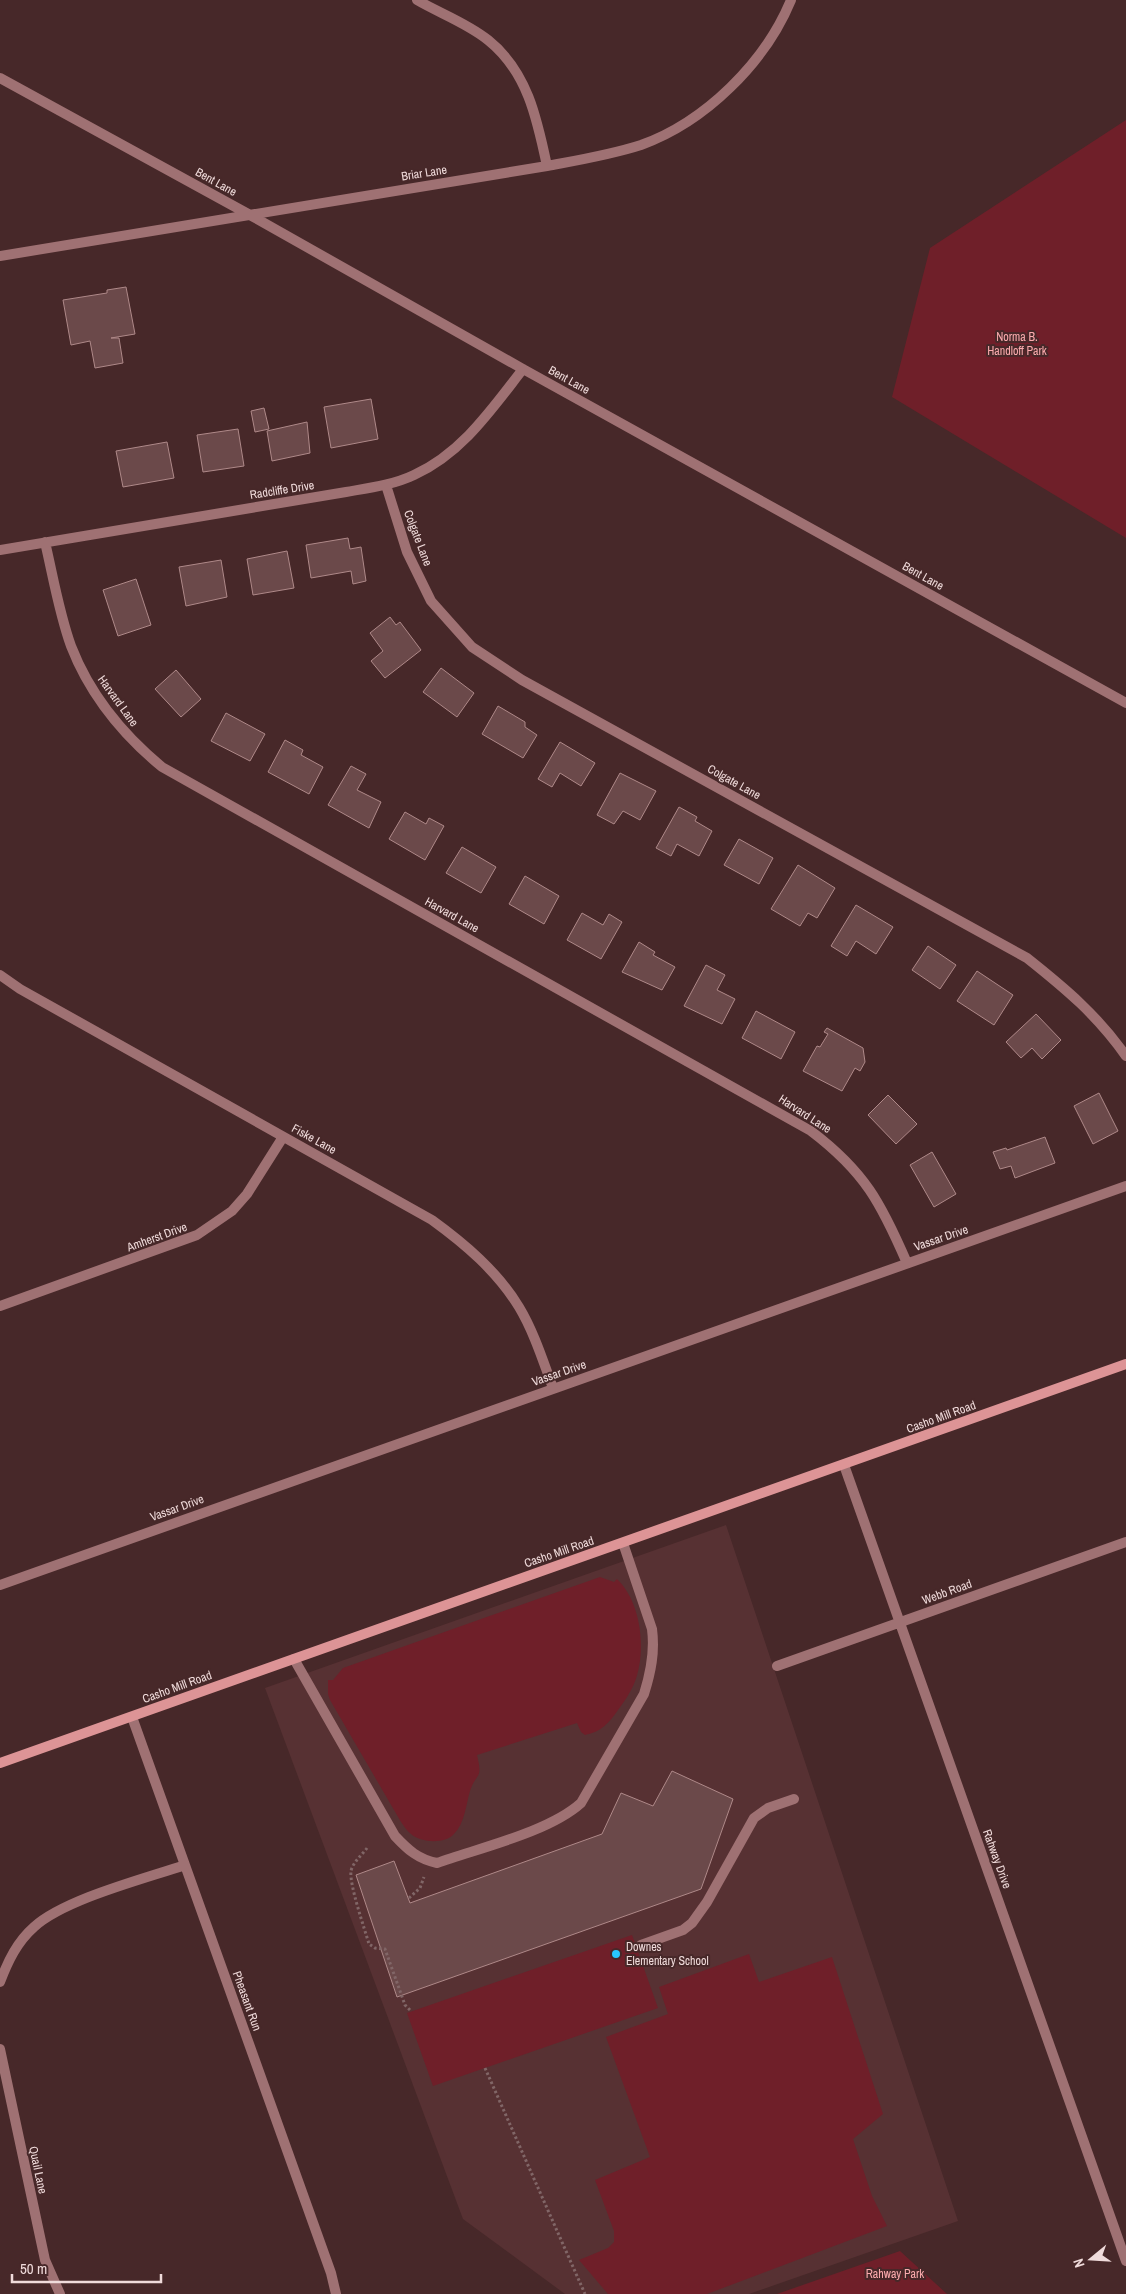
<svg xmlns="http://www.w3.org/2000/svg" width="1126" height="2294" font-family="'Archivo Narrow',sans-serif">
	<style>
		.built { fill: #573133 }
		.green { fill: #6f1f29 }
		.building { fill: #6b494a; stroke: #af8989 }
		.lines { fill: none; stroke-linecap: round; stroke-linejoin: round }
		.path { stroke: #816667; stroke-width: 3; stroke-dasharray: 2.5 2.5; stroke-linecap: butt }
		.lane { stroke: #9f7173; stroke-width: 10 }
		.street { stroke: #9f7173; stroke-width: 10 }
		.secondary { stroke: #dd9496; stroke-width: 10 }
		.poi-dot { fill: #27c8ff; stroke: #472829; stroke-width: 2 }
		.labels { text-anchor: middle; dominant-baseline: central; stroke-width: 4; stroke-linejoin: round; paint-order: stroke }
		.street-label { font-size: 12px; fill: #f0dbdb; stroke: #472829 }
		.park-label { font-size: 12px; fill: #fcabae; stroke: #472829 }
		.poi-label { font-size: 12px; fill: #f0dbdb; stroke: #472829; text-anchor: start }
	</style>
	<rect width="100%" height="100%" fill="#472829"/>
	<path class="built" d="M726,1525L958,2221L749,2294H565L463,2219L265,1688Z"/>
	<path class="green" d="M1126,120V538L892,397L930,248Z
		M600,1577L614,1582L617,1579C642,1603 647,1653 634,1684C630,1693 624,1702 618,1710C609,1723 601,1732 585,1735L581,1732L577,1723L477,1755C483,1780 477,1771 470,1791C466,1804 465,1823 454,1834C445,1844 421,1843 411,1834C407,1831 404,1826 401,1822L330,1700L328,1694V1680H333L343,1668Z
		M632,1935L658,2008L433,2086L407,2013Z
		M749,1954L759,1982L832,1957L883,2114L853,2139L872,2196L887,2226L707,2294H608L579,2260L608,2248L614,2242V2231L595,2180L650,2157L606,2037L668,2014L659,1987Z
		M900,2251L947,2294H777Z"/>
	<path class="building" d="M126,287L135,334L111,338H119L123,363L95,368L90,341L71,345L63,300L107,293V290Z
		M371,399L378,439L331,448L324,407Z
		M264,408L269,429L255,432L251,411Z
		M307,422L310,453L272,461L267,431Z
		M238,429L244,466L203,472L197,435Z
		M167,442L174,478L123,487L116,451Z
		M348,538L350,549L361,547L366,581L353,584L351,571L311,578L306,545Z
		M287,551L294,588L253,595L247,559Z
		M221,560L227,597L186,606L179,567Z
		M136,579L151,625L118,636L103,590Z
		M390,617L396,625L400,622L421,650L385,678L371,661L383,651L370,633Z
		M441,668L474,693L457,717L423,692Z
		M176,670L201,699L181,717L155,689Z
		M498,706L525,722V727L537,735L523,758L482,734Z
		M226,713L265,734L250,761L211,741Z
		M285,740L303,750L301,755L323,767L309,794L268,772Z
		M560,742L595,763L581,786L560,773L552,787L538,779Z
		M351,766L366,774L357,790L381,802L369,828L328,805Z
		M620,773L656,791L640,820L623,811L614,824L597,815Z
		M679,807L697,817L695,821L712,831L699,856L677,844L671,856L656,848Z
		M405,812L426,824L429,818L444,826L425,860L389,839Z
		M739,839L773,858L759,884L724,865Z
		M462,847L496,867L481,893L446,873Z
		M798,865L835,888L817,918L808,913L800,926L771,909Z
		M525,876L559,896L544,924L509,904Z
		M856,905L893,927L876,954L856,941L847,956L831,946Z
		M582,913L603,925L609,914L622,922L601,959L567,940Z
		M639,942L655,952L653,955L675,967L662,990L622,972Z
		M928,946L956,965L940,989L912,970Z
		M706,965L725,975L717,990L735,999L722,1024L684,1006Z
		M977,971L1013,995L994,1025L957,1001Z
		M756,1011L795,1032L781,1059L742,1038Z
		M1036,1014L1061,1040L1042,1059L1032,1048L1021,1058L1006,1042Z
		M827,1028L863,1048L865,1062L860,1071L855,1068L842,1091L803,1071L817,1046L820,1047L828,1034L824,1032Z
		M1099,1093L1118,1131L1093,1144L1074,1106Z
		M888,1095L917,1124L896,1144L868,1115Z
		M1045,1137L1055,1163L1015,1178L1011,1166L1000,1169L993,1152L1006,1148L1007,1150Z
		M932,1152L956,1194L934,1207L910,1165Z
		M672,1771L733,1799L701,1889L397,1997L356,1875L394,1861L410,1903L602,1834L621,1793L653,1806Z"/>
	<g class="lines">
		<path class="path" d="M367,1848C362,1855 353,1862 351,1871C349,1884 365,1930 369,1944L375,1948L385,1949L405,2005L411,2011
			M409,1898L420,1888L424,1877
			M485,2068L585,2294"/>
		<path class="lane" d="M294,1659L395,1836C408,1850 418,1859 437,1863C479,1848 549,1832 581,1803L644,1694C651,1672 655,1652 652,1629L623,1543
			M641,1945L683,1930L692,1923L707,1902L754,1818L768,1808L794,1799"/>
		<path class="street" d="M417,0C439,13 467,23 488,40C527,71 537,118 547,166
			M0,78L250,215L523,369L1126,703
			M0,256L547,166C579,160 610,155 641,145C705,122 765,63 791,0
			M386,485L407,552L431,601L472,647L522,680L1027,958C1066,989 1097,1015 1126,1056
			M45,542C53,576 59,613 71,646C90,695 122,734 162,767L811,1131C865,1172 881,1203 907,1263
			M0,550L346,492C369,488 393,485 414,475C462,453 491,410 523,369
			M0,975L20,989L432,1220C465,1244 497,1271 519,1307C534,1332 543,1361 553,1388
			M0,1306L197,1235L232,1211L247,1194L283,1137
			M844,1465L1126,2261
			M0,1585L1126,1186
			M777,1666L1126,1542
			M132,1717L331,2273L336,2294
			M0,1982C8,1961 17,1942 34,1927C65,1899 144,1879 185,1865
			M0,2049L45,2260L60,2294"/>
		<path class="secondary" d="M0,1763L1126,1364"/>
	</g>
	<circle class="poi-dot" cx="616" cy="1954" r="5"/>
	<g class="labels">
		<g class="street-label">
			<text transform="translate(424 173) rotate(-9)">Briar Lane</text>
			<text transform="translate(216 182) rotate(29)">Bent Lane</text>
			<text transform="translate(569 380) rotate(29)">Bent Lane</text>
			<text transform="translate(282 490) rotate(-9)">Radcliffe Drive</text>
			<text transform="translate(418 538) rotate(69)">Colgate Lane</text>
			<text transform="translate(923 576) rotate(29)">Bent Lane</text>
			<text transform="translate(118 701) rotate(54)">Harvard Lane</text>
			<text transform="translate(734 782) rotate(29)">Colgate Lane</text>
			<text transform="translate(452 915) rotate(29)">Harvard Lane</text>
			<text transform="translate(805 1114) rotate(33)">Harvard Lane</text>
			<text transform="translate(314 1139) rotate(29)">Fiske Lane</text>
			<text transform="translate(157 1237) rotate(-20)">Amherst Drive</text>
			<text transform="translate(941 1238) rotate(-19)">Vassar Drive</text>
			<text transform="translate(559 1373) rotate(-19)">Vassar Drive</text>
			<text transform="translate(941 1417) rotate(-20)">Casho Mill Road</text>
			<text transform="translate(177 1508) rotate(-20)">Vassar Drive</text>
			<text transform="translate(559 1552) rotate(-19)">Casho Mill Road</text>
			<text transform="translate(947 1592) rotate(-20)">Webb Road</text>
			<text transform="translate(177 1687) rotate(-20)">Casho Mill Road</text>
			<text transform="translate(997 1859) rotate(70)">Rahway Drive</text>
			<text transform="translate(247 2001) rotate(70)">Pheasant Run</text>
			<text transform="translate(38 2170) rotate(78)">Quail Lane</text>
		</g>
		<g class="park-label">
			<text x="1017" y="337">Norma B.<tspan x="1017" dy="14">Handloff Park</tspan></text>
			<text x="895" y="2274">Rahway Park</text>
		</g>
		<g class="poi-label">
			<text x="626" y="1947">Downes<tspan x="626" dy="14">Elementary School</tspan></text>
		</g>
	</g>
	<g transform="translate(1091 2259) rotate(252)" stroke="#472829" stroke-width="4" paint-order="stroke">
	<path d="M0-4L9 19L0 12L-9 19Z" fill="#f0dbdb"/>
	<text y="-8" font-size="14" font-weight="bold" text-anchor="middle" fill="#f0dbdb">N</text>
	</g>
	<path d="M12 2274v8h149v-8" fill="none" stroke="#f0dbdb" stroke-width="2.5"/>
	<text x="20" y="2274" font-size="15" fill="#f0dbdb" stroke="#472829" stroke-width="4" paint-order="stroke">50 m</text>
</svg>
